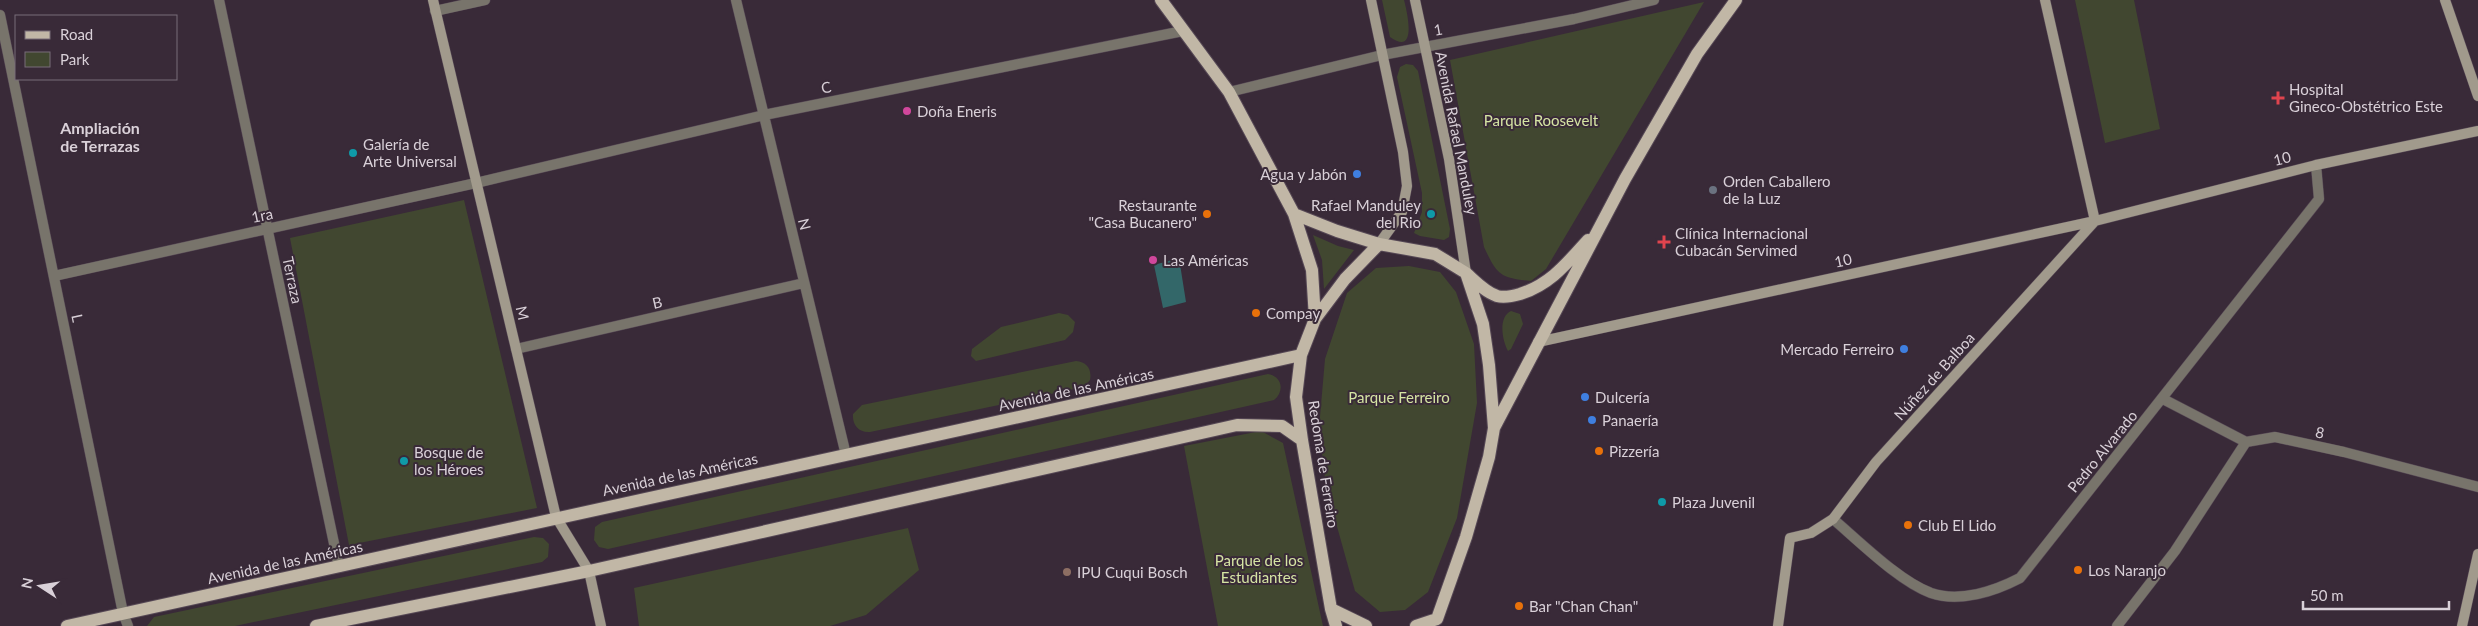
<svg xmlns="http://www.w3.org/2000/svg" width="2478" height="626" font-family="Lato,sans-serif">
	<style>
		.green { fill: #414730 }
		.water { fill: #336769 }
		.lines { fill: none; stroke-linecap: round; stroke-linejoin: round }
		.street-casing { stroke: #564855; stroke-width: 11 }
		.secondary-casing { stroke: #564855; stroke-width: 11 }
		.primary-casing { stroke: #564855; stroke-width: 14 }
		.street { stroke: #78746b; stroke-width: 10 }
		.secondary { stroke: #a19a8c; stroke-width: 10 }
		.primary { stroke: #c1b7a6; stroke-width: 12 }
		.health-dot { fill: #e0444e; stroke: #392a38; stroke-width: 2 }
		.hotel-dot { fill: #d1479c; stroke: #392a38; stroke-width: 2 }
		.culture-dot { fill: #0f9aa8; stroke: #392a38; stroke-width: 2 }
		.shop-dot { fill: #3f7fe0; stroke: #392a38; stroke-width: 2 }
		.worship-dot { fill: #6b7280; stroke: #392a38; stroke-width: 2 }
		.food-dot { fill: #e8710a; stroke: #392a38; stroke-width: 2 }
		.education-dot { fill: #8d6e63; stroke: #392a38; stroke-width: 2 }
		.labels { text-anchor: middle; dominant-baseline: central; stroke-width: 4; stroke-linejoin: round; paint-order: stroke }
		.street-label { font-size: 15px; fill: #d9d0d8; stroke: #392a38 }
		.poi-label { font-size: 15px; fill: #d9d0d8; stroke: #392a38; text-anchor: start }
		.park-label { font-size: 15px; fill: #d5e4a3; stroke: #392a38 }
		.neighbourhood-label { font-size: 16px; font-weight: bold; fill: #d9d0d8; stroke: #392a38 }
	</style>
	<rect width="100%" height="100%" fill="#392a38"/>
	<path class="green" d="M1382,0H1404C1407,11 1418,57 1390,37Z
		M2075,0H2134L2160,129L2105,143Z
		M1704,2L1546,269L1531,281C1500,278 1497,275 1484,247L1450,60Z
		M1406,64L1413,65L1418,71L1450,229L1449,237L1444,240L1420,236L1414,233L1422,212V193L1397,77L1400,67Z
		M464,200L537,508L349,545L290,238Z
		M1313,235L1338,246L1354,250L1324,289L1322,260Z
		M1409,266L1440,272L1456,292L1474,344L1477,403L1457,518L1428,592L1405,610L1380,612L1355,591L1326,487L1319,428L1325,359L1347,293L1376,268Z
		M1511,311L1520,314L1523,324L1511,349L1508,351C1502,340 1498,317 1511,311Z
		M1059,313L1068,315L1075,322L1073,332L1065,340L976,361L971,356L972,349L1001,327Z
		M1076,361C1087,362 1092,369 1090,380L1084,387L870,432C859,433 852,425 853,414L862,405Z
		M1268,374C1282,376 1285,391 1274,400L608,549L599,547L594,540L595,527L602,522Z
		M1261,431L1283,443L1323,626H1218L1184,446Z
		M908,528L919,570L866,615L830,626H639L634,588Z
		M534,537L543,538L549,544L548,557L542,562L235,626H147L154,617Z"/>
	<path class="water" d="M1179,258L1186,302L1163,308L1154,265Z"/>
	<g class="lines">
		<defs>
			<path id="street" d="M219,0L339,567
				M736,0L846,455
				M435,11L485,0
				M0,15L123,613L128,626
				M1229,92L1382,55L1574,19L1654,0
				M54,276L476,183L764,115L1183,31
				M516,349L804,283
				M2163,399L2246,442L2275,437L2344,452L2478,487
				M1833,519C1860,542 1899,581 1931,593C1960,603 1995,591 2020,578L2319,199L2316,165
				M2117,626L2175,551L2246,442"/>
			<path id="secondary" d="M433,0L556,517L589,571L601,626
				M1371,0L1403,152L1407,186L1402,212L1379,244
				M1415,0L1449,159L1466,273
				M2045,0L2095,221
				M2445,0L2478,96
				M1538,342L2095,221L2316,165L2478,131
				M1778,626L1790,538L1811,533L1833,519L1876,462L2095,221
				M2462,626L2478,554"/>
			<path id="primary" d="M1161,0L1229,92L1294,214L1312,270L1315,319
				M1294,214L1337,231L1379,244
				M1466,273C1475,281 1485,292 1497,296C1504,298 1513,296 1520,294C1551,284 1567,263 1588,240
				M1494,428L1625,179L1697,54L1736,0
				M1331,609L1336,626
				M67,626L1301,355
				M316,626L589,571L1237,425L1282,426L1302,440
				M1366,626L1331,609L1302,440L1296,397L1301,355L1315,319L1345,279L1379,244L1435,254L1466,273L1483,324L1489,365L1494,428L1489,457L1466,537L1437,619L1416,626"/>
		</defs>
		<use href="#street" class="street-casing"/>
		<use href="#secondary" class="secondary-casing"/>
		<use href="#primary" class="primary-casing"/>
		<use href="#street" class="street"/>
		<use href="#secondary" class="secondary"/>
		<use href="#primary" class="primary"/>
	</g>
	<g class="health-dot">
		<path d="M2275.5 90.5h5v5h5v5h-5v5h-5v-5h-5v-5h5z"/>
		<path d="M1661.5 234.5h5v5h5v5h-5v5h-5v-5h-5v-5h5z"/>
	</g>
	<g class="hotel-dot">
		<circle cx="907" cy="111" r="5"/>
		<circle cx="1153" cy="260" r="5"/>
	</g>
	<g class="culture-dot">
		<circle cx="353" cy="153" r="5"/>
		<circle cx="1431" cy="214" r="5"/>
		<circle cx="404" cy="461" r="5"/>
		<circle cx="1662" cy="502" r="5"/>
	</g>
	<g class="shop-dot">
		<circle cx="1357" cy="174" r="5"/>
		<circle cx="1904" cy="349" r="5"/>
		<circle cx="1585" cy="397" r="5"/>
		<circle cx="1592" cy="420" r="5"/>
	</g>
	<circle class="worship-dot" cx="1713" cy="190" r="5"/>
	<g class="food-dot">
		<circle cx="1207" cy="214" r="5"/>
		<circle cx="1256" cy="313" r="5"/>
		<circle cx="1599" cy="451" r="5"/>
		<circle cx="1908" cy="525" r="5"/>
		<circle cx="2078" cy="570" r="5"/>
		<circle cx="1519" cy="606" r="5"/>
	</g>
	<circle class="education-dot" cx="1067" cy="572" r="5"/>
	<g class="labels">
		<g class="street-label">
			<text transform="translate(1438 29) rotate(-10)">1</text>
			<text transform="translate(826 87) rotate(-11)">C</text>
			<text transform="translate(1457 133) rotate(79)">Avenida Rafael Manduley</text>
			<text transform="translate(2282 158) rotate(-14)">10</text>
			<text transform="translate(262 215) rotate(-12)">1ra</text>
			<text transform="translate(805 224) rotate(76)">N</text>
			<text transform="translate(1843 260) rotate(-12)">10</text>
			<text transform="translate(293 280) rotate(78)">Terraza</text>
			<text transform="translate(657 302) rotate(-13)">B</text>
			<text transform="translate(523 313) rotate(77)">M</text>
			<text transform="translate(78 318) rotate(78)">L</text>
			<text transform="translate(1934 376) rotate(-48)">Núñez de Balboa</text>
			<text transform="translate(1076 389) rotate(-12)">Avenida de las Américas</text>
			<text transform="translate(2320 432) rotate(12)">8</text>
			<text transform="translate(2102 451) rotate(-51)">Pedro Alvarado</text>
			<text transform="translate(1324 464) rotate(81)">Redoma de Ferreiro</text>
			<text transform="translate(680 474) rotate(-12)">Avenida de las Américas</text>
			<text transform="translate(285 562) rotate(-12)">Avenida de las Américas</text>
		</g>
		<g class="poi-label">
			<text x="2289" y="89">Hospital<tspan x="2289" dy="17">Gineco-Obstétrico Este</tspan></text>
			<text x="917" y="111">Doña Eneris</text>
			<text x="363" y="144">Galería de<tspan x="363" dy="17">Arte Universal</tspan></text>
			<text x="1347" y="174" text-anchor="end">Agua y Jabón</text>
			<text x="1723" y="181">Orden Caballero<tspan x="1723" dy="17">de la Luz</tspan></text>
			<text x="1197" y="205" text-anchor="end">Restaurante<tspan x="1197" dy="17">"Casa Bucanero"</tspan></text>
			<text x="1421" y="205" text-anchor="end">Rafael Manduley<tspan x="1421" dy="17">del Rio</tspan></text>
			<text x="1675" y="233">Clínica Internacional<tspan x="1675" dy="17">Cubacán Servimed</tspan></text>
			<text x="1163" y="260">Las Américas</text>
			<text x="1266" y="313">Compay</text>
			<text x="1894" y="349" text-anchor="end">Mercado Ferreiro</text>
			<text x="1595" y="397">Dulcería</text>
			<text x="1602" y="420">Panaería</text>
			<text x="1609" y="451">Pizzería</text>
			<text x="414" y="452">Bosque de<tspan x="414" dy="17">los Héroes</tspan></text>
			<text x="1672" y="502">Plaza Juvenil</text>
			<text x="1918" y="525">Club El Lido</text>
			<text x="2088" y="570">Los Naranjo</text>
			<text x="1077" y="572">IPU Cuqui Bosch</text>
			<text x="1529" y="606">Bar "Chan Chan"</text>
		</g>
		<g class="park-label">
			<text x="1541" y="120">Parque Roosevelt</text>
			<text x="1399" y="397">Parque Ferreiro</text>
			<text x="1259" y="560">Parque de los<tspan x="1259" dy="17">Estudiantes</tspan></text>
		</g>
		<g class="neighbourhood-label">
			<text x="100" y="127">Ampliación<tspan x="100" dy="18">de Terrazas</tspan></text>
		</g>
	</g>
	<rect x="15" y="15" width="162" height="65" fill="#392a38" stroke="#796c78"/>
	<rect x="25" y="31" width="25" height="8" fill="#c1b7a6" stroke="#796c78"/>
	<text x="60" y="40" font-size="15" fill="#d9d0d8">Road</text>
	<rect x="25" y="52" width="25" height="15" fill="#414730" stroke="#796c78"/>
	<text x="60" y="65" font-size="15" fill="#d9d0d8">Park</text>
	<g transform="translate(40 586) rotate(282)" stroke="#392a38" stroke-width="4" paint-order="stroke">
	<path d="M0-4L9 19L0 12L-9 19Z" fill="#d9d0d8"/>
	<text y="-8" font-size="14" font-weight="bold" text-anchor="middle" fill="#d9d0d8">N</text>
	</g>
	<path d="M2303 601v8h146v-8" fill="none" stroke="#d9d0d8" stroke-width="2.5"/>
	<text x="2310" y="601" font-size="15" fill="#d9d0d8" stroke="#392a38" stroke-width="4" paint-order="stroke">50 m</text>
</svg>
